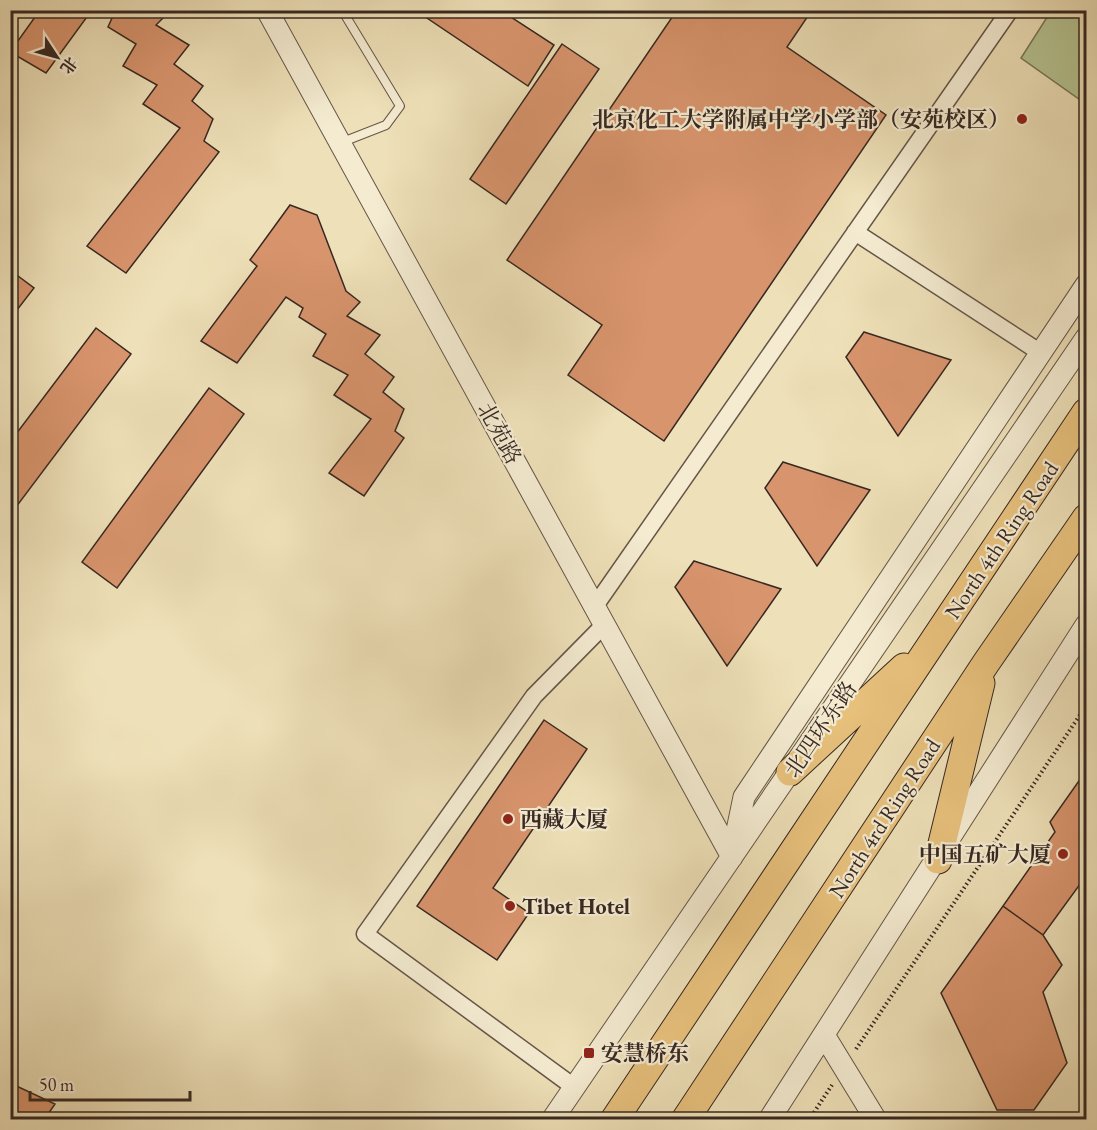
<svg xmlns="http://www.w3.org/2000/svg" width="1097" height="1130" font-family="'EB Garamond','Noto Serif SC',serif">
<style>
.green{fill:#b5c391;stroke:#76765a;stroke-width:1.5}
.building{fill:#d8946d;stroke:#372822;stroke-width:1.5}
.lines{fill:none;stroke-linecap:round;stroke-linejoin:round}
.service-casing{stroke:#655648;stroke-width:10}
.minor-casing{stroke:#655648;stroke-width:19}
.tertiary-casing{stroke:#655648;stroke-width:23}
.trunk-casing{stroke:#372822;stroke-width:29}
.path{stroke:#372822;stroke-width:4;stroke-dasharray:1.5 3;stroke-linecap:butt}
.service{stroke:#f4ebd1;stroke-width:8}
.minor{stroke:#f4ebd1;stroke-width:16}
.tertiary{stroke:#f4ebd1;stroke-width:21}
.trunk{stroke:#e7c07c;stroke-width:27}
.poi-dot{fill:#8f2418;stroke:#f4ebd1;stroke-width:2}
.labels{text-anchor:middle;stroke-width:4.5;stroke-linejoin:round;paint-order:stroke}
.poi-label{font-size:22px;font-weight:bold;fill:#372822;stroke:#f4ebd1;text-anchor:start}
.street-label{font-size:22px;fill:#372822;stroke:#f4ebd1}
</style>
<rect width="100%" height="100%" fill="#eee0b8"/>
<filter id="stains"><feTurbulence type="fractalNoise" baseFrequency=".00333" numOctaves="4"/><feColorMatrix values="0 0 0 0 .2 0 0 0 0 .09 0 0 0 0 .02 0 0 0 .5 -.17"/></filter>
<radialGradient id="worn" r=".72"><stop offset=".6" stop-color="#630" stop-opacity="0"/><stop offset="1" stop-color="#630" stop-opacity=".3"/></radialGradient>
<path class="green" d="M1051 11H1086V104L1021 58Z"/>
<path class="building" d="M40 10H92L46 73 10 52Z
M101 10 169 12 156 25 189 45 174 64 203 86 192 101 213 119 204 141 219 152 126 273 87 246 180 128 143 104 157 85 123 66 136 44 108 27 112 18Z
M415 10H500L554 45 528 86Z
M677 10H812L787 47 886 115 664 441 568 375 602 325 507 260Z
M562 44 599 69 506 204 470 179Z
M290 205 317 215 346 291 360 302 347 316 380 335 365 354 394 377 383 392 404 409 395 431 404 438 364 496 329 473 371 419 334 395 348 375 313 356 326 334 299 317 303 308 286 297 237 363 201 341 257 266 250 260Z
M10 270 34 288 10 319Z
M96 328 131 354 10 515V442Z
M864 332 951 360 898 436 846 357Z
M209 388 244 414 117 588 82 562Z
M783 462 870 490 817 566 765 488Z
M694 561 781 589 727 666 675 587Z
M544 720 587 749 493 888 529 913 497 960 417 906Z
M1081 778H1086V876L1043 935 1003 906 1055 832 1050 822Z
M1003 906 1043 935 1062 965 1043 992 1067 1063 1034 1110H997L941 993Z
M10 1083 55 1104 44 1120H10Z"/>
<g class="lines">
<defs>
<path id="service" d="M340 143 386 125 400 106 342 10"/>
<path id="minor" d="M855 232 1041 353
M595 606 1010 10
M574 1087 365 934 534 696 605 624"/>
<path id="tertiary" d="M267 10 732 857
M734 845 744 797 1086 285
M824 1035 876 1120
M552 1120 1086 338
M769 1120 1086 625"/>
<path id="trunk" d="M790 772 904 667
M938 860 981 683
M614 1120 1086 412
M685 1120 986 663 1086 518"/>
</defs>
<use href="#service" class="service-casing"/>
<use href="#minor" class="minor-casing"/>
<use href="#tertiary" class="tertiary-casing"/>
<use href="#trunk" class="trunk-casing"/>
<path class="path" d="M856 1049 1086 706
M809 1120 832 1085"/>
<use href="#service" class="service"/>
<use href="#minor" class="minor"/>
<use href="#tertiary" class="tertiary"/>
<use href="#trunk" class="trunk"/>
</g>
<g class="poi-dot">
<circle cx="1022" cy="119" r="6"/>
<circle cx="508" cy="819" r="6"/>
<circle cx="1063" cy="854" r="6"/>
<circle cx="510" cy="906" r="6"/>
<rect x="583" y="1047" width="12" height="12" rx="3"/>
</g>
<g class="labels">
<g class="poi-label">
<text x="1010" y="127" text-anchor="end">北京化工大学附属中学小学部（安苑校区）</text>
<text x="520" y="827">西藏大厦</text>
<text x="1051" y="862" text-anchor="end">中国五矿大厦</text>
<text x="522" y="914">Tibet Hotel</text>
<text x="601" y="1061">安慧桥东</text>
</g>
<g class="street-label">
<text transform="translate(500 433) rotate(61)" y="8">北苑路</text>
<text transform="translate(1001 540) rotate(-56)" y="8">North 4th Ring Road</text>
<text transform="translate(820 729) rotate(-56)" y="8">北四环东路</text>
<text transform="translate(884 818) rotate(-57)" y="8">North 4rd Ring Road</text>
</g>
</g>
<rect width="1097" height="1130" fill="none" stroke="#eee0b8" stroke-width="36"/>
<rect x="12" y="12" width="1073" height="1106" fill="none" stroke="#372822" stroke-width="3"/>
<rect x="18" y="18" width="1061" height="1094" fill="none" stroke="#372822" stroke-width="1.5"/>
<g transform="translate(57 57) rotate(126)" stroke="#f4ebd1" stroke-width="4.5" paint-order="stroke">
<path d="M0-4.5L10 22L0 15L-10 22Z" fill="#372822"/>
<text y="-9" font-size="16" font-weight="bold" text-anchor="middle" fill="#372822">北</text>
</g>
<path d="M30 1091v9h160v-9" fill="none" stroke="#372822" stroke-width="3"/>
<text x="39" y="1091" font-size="18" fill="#372822" stroke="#f4ebd1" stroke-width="4.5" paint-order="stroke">50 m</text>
<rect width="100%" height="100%" filter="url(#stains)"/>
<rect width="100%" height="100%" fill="url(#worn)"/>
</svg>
